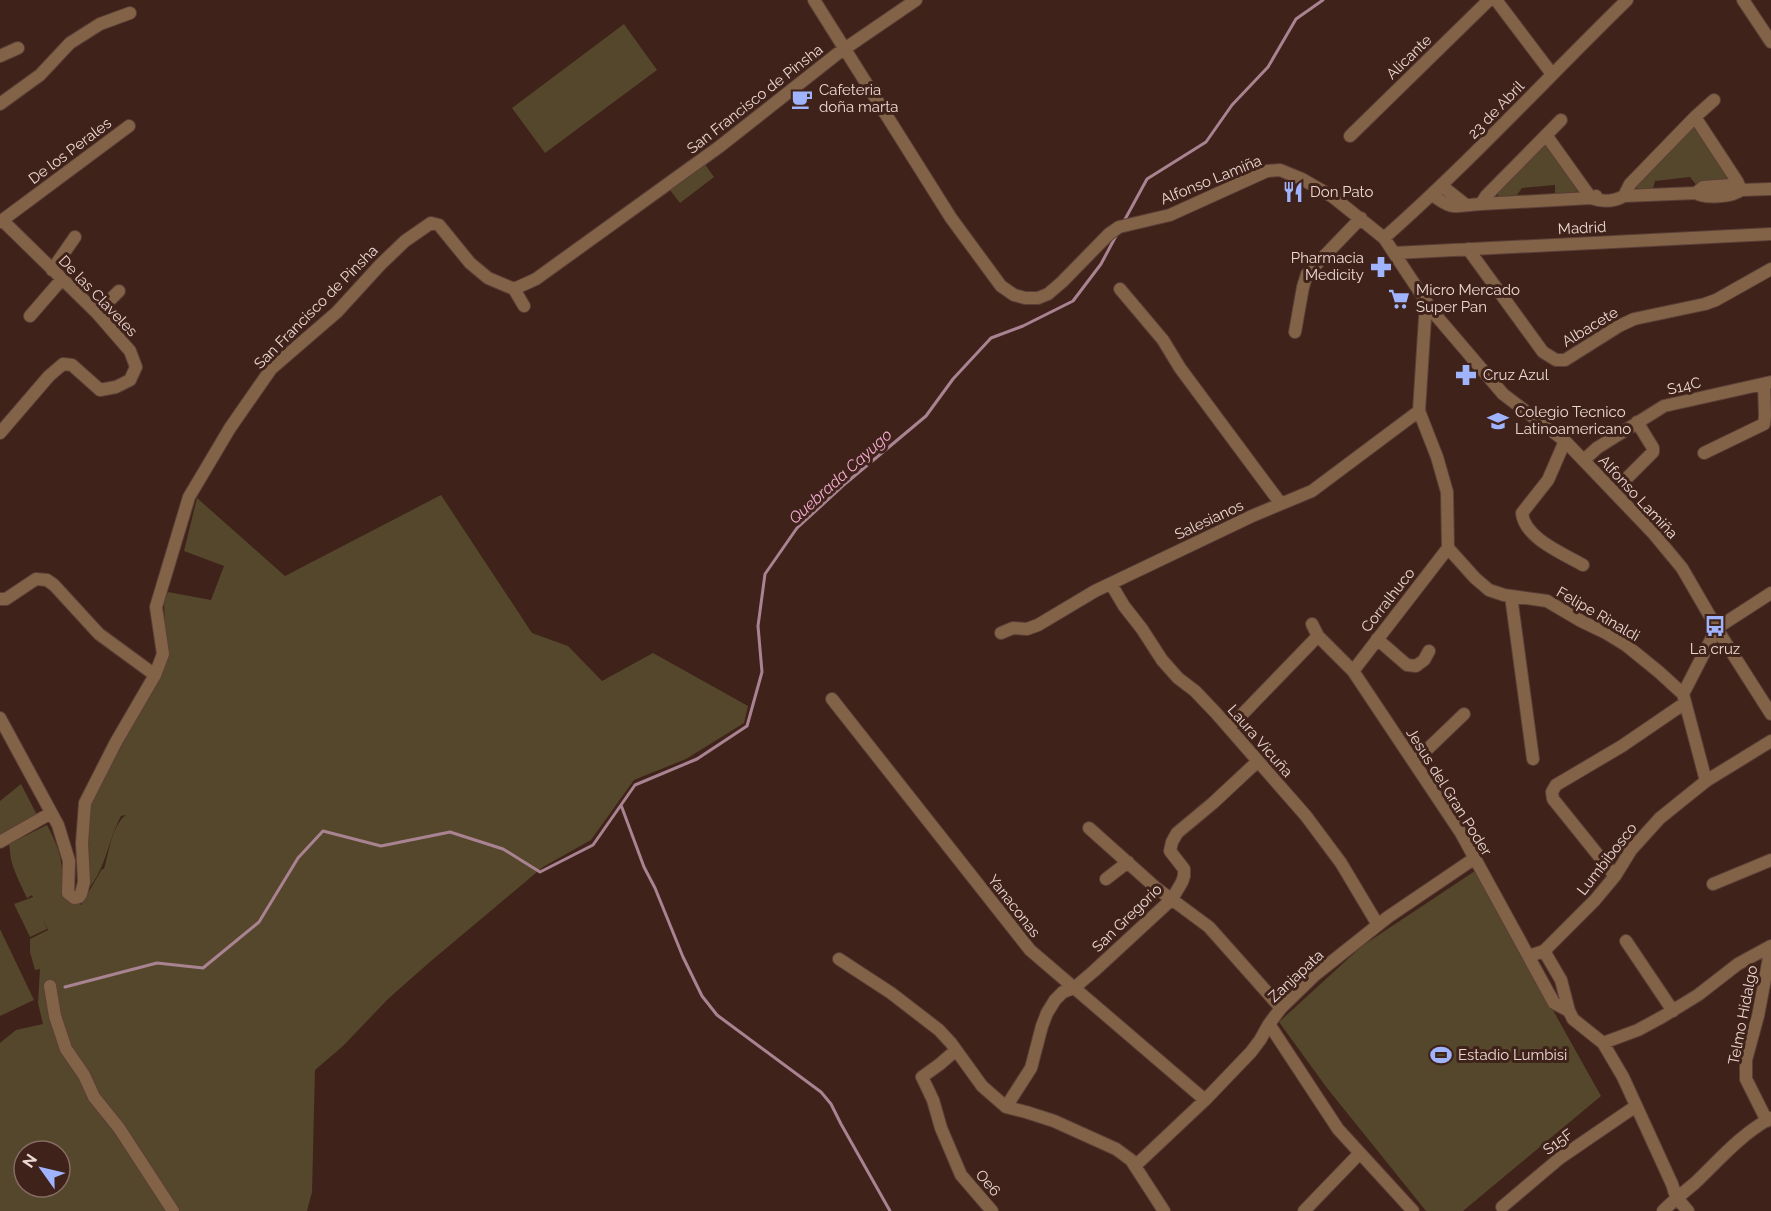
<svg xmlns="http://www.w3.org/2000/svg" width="1771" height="1211" font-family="Raleway,sans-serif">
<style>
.green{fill:#54472b;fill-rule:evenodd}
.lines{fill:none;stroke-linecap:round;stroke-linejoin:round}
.stream{stroke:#aa8392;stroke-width:3}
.minor-casing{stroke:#5b3f37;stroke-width:14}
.minor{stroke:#836348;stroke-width:12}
.labels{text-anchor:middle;stroke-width:6;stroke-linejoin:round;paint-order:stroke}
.street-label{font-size:15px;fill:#ecd8d2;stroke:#3f221a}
.poi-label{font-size:15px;fill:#ecd8d2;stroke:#3f221a;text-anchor:start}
.water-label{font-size:16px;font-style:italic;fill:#f6add3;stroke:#3f221a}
</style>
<rect width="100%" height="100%" fill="#3f221a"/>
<path class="green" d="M624 24 657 70 545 153 512 108Z
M1697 121 1738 179 1697 186 1690 177 1655 181 1653 188 1639 189 1635 187Z
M1546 142 1583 191 1555 194V185L1522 188 1517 195 1498 197 1497 189Z
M704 163 714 177 680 203 670 190Z
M441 495 532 633 568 646 602 681 653 653 748 706 744 723 686 759 634 780 591 840 543 867 431 961 389 998 343 1046 315 1070 312 1192 307 1211H0V1043L16 1030 43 1024 38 1003 40 969 35 970 30 952V939L48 930 43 919 47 929 30 937 14 904 33 897 32 895 27 898C21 885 14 872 11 859 10 854 10 849 9 844L47 825C59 848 64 862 62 889L81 905 102 869H104C109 852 112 825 126 815L121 816C108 840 106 869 88 889L89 804 166 654 164 602 168 592 211 600 224 566 184 551 197 498 285 576ZM24 1151H60V1187H24Z
M21 784 37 815 0 836V801Z
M1475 871 1601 1096 1463 1211H1426L1327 1088 1279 1022 1362 946Z
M0 929 34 1000 0 1016Z"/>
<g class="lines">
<path class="stream" d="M1123 223 1147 179 1206 142 1232 105 1268 67 1296 19 1323 0
M621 805 644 867 655 888 683 957 702 996 717 1015 821 1092 831 1104 841 1124 890 1211
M65 987 157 963 203 968 259 922 298 858 323 831 381 846 450 832 503 849 540 872 593 845 635 785 697 759 747 726 762 672 758 626 765 574 797 528 846 483 926 416 953 379 991 338 1023 326 1073 301 1101 264 1117 234"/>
<defs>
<path id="minor" d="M814 0 951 218 1001 286 1014 295 1025 298H1038L1048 294 1062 282 1109 234 1119 227 1170 215 1267 171 1280 170 1302 179 1333 197 1384 238 1433 312 1503 394 1565 441 1653 533 1682 568 1722 637 1771 714
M1496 0 1552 74
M1743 0 1771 42
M0 56 18 48
M0 104 40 75 70 43 100 24 130 13
M1695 117 1737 181 1741 190
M1546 135 1591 198C1602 202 1613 202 1624 196L1696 193C1704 199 1733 197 1741 190
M1350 136 1489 0
M1442 186 1466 205
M1696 193 1703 187 1732 185 1741 190 1771 189
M1433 195C1453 212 1458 205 1481 204L1486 196 1561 120
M1624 196 1630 184 1695 117 1714 100
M1481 204 1591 198 1596 196
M0 222 129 126
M1384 238C1469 163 1546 79 1627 0
M1468 249 1543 352 1556 360H1565L1619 326 1634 319 1705 304 1716 300 1771 269
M1394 253 1771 234
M52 270 75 237
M514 289 524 306
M1120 289 1163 340 1180 368 1281 504
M1426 302 1419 411 1437 457 1447 492 1448 548 1475 578 1489 590 1504 595 1547 601 1581 621 1606 633 1627 646 1659 672 1683 694 1706 781
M97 313 119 291
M30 316 62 279
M1295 332 1303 287 1307 274 1361 218
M0 433 49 376 63 364 72 365 100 390 116 387 130 380 136 367 130 351 97 313 2 220
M1565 441 1548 480 1522 513C1524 538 1564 554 1583 565
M1704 453 1764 424 1765 416 1764 384
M1584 460 1597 448 1664 406 1771 382
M1628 477 1653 452V448L1637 422
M1111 584 1124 606 1142 629 1162 660 1178 678 1195 691 1216 713 1306 816 1341 863 1378 925
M1511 596 1533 759
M0 599H6L36 579 47 580 54 585 99 634 155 675
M1312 624 1318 636 1353 671 1461 833 1554 1003 1569 1011
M1001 633 1013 628 1027 629 1038 625 1095 591 1252 516 1312 491 1419 411
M1377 639 1407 665 1416 666 1424 660 1429 651
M1353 671 1448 548
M1683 694 1717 628 1771 593
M832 699 1030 950 1205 1100
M0 718 58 825 69 861 68 893 74 898 79 897 81 894 84 882 82 843 85 803 116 742 155 675 163 654 156 607 189 497 230 428 271 369 337 312 380 265 405 241 431 223 439 225 470 263 488 278 514 289 536 279 719 147 837 54 916 0
M1229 728 1318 636
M1414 762 1464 714
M1089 828 1155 887 1209 927 1281 1008
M0 842 51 813
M1615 876 1553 799 1552 792 1556 785 1622 746 1685 703
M1106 879 1128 862
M1713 884 1771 860
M1626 941 1673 1011
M1544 951 1561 980 1569 1011 1573 1019 1603 1043 1623 1077 1672 1184 1676 1197 1688 1211
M1529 956 1544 951 1595 900 1615 876 1631 850 1660 818 1706 781 1771 741
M839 959 891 993 939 1030 951 1043 982 1086 1006 1107 1026 1112 1054 1121 1116 1149 1131 1160 1164 1211
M50 986 55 1016 66 1049 84 1075 94 1097 119 1128 173 1211
M1269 1024 1338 1129 1413 1211
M1603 1043 1638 1030 1662 1017 1698 995 1738 964 1771 946
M956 1050 940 1064 922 1077 933 1100 941 1128 961 1175 992 1211
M1006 1107 1031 1068 1042 1026 1047 1013 1055 1000 1063 992 1074 988 1094 971 1172 899 1182 882 1184 876V869L1170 851 1172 842 1177 833 1213 803 1258 761
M1767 1121 1746 1079V1060L1758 1016 1771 947
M1135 1166 1205 1100 1251 1052 1260 1040 1269 1024 1281 1008 1315 975 1388 917 1475 858
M1502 1207 1560 1158 1636 1106
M1304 1211 1359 1154
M1663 1211C1673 1201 1684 1192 1695 1183 1719 1160 1741 1134 1771 1118"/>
</defs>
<use href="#minor" class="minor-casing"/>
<use href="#minor" class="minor"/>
</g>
<defs>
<symbol id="cafe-bare" viewBox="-9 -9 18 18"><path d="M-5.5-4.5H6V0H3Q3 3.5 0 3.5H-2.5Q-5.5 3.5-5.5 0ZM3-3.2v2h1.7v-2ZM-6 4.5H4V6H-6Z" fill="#a0b3fd" stroke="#3f221a" stroke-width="2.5" paint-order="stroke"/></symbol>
<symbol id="restaurant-bare" viewBox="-9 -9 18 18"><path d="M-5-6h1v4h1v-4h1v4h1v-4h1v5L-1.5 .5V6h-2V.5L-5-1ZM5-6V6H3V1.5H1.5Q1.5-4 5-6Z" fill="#a0b3fd" stroke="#3f221a" stroke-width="2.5" paint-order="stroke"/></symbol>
<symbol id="pharmacy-bare" viewBox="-9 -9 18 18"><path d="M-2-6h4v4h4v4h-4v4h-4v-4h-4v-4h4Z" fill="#a0b3fd" stroke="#3f221a" stroke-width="2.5" paint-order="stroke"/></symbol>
<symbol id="supermarket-bare" viewBox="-9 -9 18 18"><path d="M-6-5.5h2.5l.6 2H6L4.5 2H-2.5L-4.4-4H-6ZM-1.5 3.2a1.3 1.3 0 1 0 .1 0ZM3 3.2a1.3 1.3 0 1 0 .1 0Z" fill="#a0b3fd" stroke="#3f221a" stroke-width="2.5" paint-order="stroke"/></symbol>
<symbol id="school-bare" viewBox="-9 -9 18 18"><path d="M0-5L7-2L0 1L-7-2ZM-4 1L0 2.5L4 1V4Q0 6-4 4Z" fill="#a0b3fd" stroke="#3f221a" stroke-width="2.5" paint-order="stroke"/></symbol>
<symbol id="bus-bare" viewBox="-9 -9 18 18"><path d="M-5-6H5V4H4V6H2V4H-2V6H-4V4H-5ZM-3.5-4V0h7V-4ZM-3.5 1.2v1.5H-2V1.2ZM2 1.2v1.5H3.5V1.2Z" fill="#a0b3fd" stroke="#3f221a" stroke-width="2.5" paint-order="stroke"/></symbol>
<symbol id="stadium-bare" viewBox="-9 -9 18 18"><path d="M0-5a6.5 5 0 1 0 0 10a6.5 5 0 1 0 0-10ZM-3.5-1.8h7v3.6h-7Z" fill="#a0b3fd" stroke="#3f221a" stroke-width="2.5" paint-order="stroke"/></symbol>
</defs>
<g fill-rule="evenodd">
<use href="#cafe-bare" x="787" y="84" width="30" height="30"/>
<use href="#restaurant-bare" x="1278" y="177" width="30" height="30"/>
<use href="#pharmacy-bare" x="1366" y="252" width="30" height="30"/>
<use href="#supermarket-bare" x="1384" y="284" width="30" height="30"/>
<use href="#pharmacy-bare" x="1451" y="360" width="30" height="30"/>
<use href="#school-bare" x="1483" y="406" width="30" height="30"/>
<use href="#bus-bare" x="1700" y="611" width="30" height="30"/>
<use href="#stadium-bare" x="1426" y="1040" width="30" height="30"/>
</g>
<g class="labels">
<g class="street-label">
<text transform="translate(1409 57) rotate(-44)" y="5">Alicante</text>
<text transform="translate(755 99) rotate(-38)" y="5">San Francisco de Pinsha</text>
<text transform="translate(1496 110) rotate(-46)" y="5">23 de Abril</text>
<text transform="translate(70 151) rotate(-37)" y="5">De los Perales</text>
<text transform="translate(1211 180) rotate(-22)" y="5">Alfonso Lamiña</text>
<text transform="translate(1582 228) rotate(-3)" y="5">Madrid</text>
<text transform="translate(98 296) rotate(46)" y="5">De las Claveles</text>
<text transform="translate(316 307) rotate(-45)" y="5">San Francisco de Pinsha</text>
<text transform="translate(1590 327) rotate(-31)" y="5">Albacete</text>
<text transform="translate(1684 386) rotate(-13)" y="5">S14C</text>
<text transform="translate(1638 497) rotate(47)" y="5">Alfonso Lamiña</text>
<text transform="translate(1209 520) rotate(-25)" y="5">Salesianos</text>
<text transform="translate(1388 600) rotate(-52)" y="5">Corralhuco</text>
<text transform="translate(1598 614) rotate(30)" y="5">Felipe Rinaldi</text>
<text transform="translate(1260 741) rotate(49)" y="5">Laura Vicuña</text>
<text transform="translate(1449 792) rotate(58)" y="5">Jesus del Gran Poder</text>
<text transform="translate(1607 859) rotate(-52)" y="5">Lumbibosco</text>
<text transform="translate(1014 906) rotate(52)" y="5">Yanaconas</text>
<text transform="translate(1127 918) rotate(-44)" y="5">San Gregorio</text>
<text transform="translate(1296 976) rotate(-43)" y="5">Zanjapata</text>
<text transform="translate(1743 1015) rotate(-79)" y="5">Telmo Hidalgo</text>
<text transform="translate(1558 1142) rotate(-36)" y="5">S15F</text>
<text transform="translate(988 1183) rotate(49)" y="5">Oe6</text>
</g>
<g class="poi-label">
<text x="819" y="95">Cafeteria<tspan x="819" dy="17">doña marta</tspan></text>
<text x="1310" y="197">Don Pato</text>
<text x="1364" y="263" text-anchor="end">Pharmacia<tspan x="1364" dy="17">Medicity</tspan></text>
<text x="1416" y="295">Micro Mercado<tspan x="1416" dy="17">Super Pan</tspan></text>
<text x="1483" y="380">Cruz Azul</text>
<text x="1515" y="417">Colegio Tecnico<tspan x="1515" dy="17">Latinoamericano</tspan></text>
<text x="1715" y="654" text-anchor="middle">La cruz</text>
<text x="1458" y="1060">Estadio Lumbisi</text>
</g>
<g class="water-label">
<text transform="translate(840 476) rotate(-42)" y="6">Quebrada Cayugo</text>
</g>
</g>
<g transform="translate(42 1169) rotate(304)"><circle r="28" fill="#3f221a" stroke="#846b64" stroke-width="1.5"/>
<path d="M0-4.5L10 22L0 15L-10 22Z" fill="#a0b3fd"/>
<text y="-9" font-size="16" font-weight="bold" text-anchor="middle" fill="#ecd8d2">N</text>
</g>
</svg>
